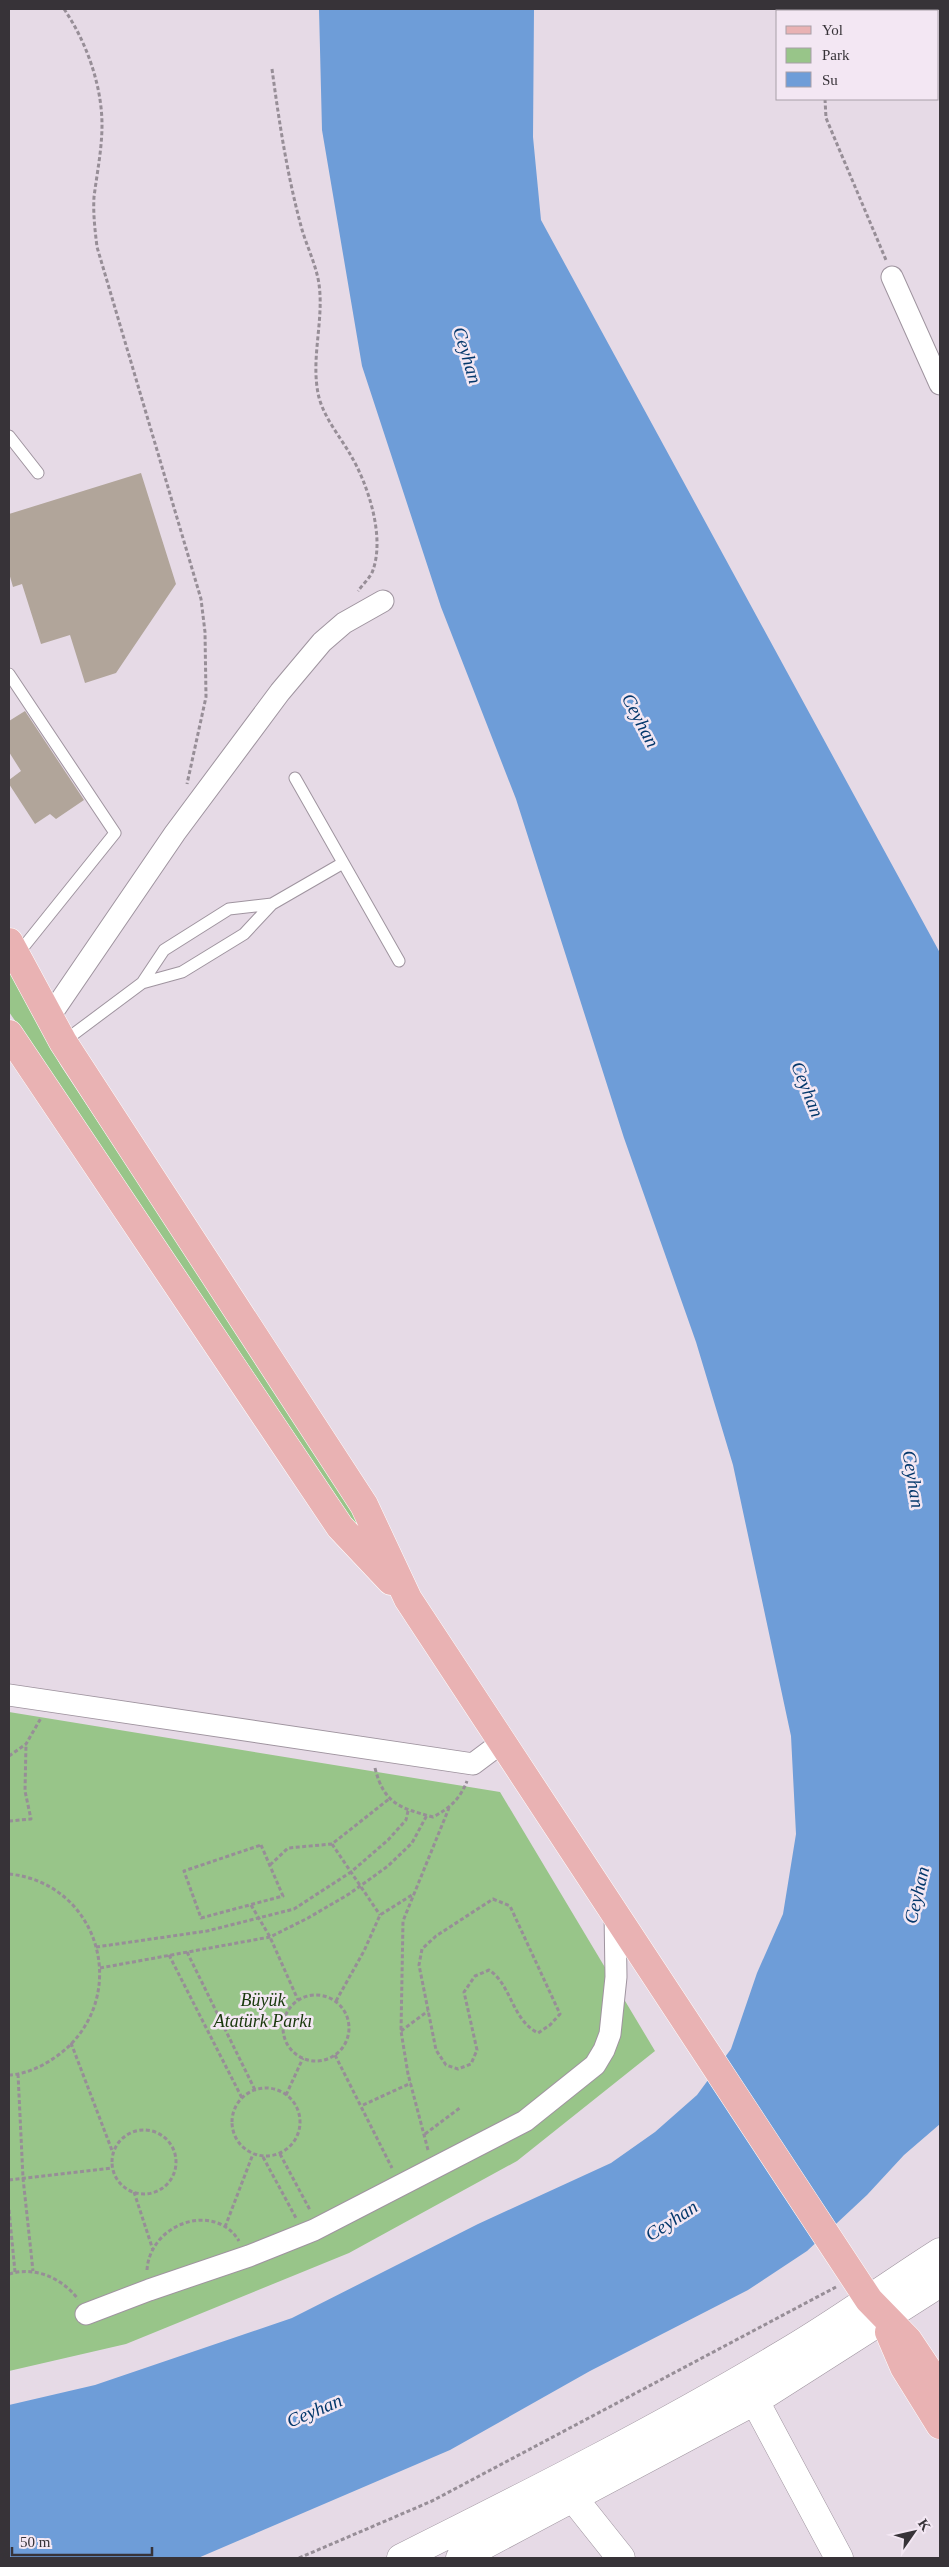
<svg xmlns="http://www.w3.org/2000/svg" width="949" height="2567" font-family="'Times New Roman',serif">
<style>
.green{fill:#98c589}
.water{fill:#6e9dd8}
.building{fill:#b1a59a}
.lines{fill:none;stroke-linecap:round;stroke-linejoin:round}
.lane-casing{stroke:#9f949f;stroke-width:13}
.street-casing{stroke:#9f949f;stroke-width:23}
.secondary-casing{stroke:#9f949f;stroke-width:29}
.primary-casing{stroke:#fff;stroke-width:29}
.path{stroke:#978e97;stroke-width:3;stroke-dasharray:4 2.5;stroke-linecap:butt}
.lane{stroke:#fff;stroke-width:11}
.street{stroke:#fff;stroke-width:21}
.secondary{stroke:#fff;stroke-width:28}
.primary{stroke:#e9b2b3;stroke-width:28}
.labels{text-anchor:middle;stroke-width:5;stroke-linejoin:round;paint-order:stroke}
.park-label{font-size:18px;font-style:italic;fill:#19380c;stroke:#f3e7f3}
.water-label{font-size:19px;font-style:italic;fill:#04386c;stroke:#f3e7f3}
</style>
<rect width="100%" height="100%" fill="#e6dae6"/>
<path class="green" d="M9 970 61 1066 365 1525 359 1530 53 1075 9 1012Z
M9 1712 500 1792 655 2051 517 2161 349 2253 126 2344 9 2371Z"/>
<path class="water" d="M319 9H534L533 137 541 220 940 953V2124L904 2155 867 2195 807 2251 748 2290 590 2371 450 2450 198 2558H9V2405L95 2385 292 2318 478 2224 611 2163 655 2132 697 2095 731 2049 757 1973 783 1914 796 1834 791 1736 733 1465 696 1342 624 1138 516 799 441 607 362 366 322 130Z"/>
<path class="building" d="M141 473 176 584 116 673 85 683 70 635 41 644 22 584 13 587 9 573V514Z
M25 711 84 800 56 819 50 814 35 824 9 784V780L21 771 9 752V721Z"/>
<g class="lines">
<defs>
<path id="lane" d="M9 436 38 473
M9 674 115 833 17 955
M295 778 399 961
M142 983 164 950 229 909 272 904
M63 1042 142 983 182 972 244 934 272 904 343 863"/>
<path id="street" d="M892 277 940 384
M50 1016 175 833 280 692 322 642 344 623 383 601
M9 1695 473 1764 501 1743
M86 2314 149 2290 249 2256 314 2230 525 2121 595 2065 604 2050 610 2034 616 1977 615 1912"/>
<path id="secondary" d="M755 2401 839 2558
M574 2499 621 2558
M401 2558C531 2493 660 2428 785 2353 838 2322 888 2285 940 2252
M460 2558 755 2401 940 2283"/>
<path id="primary" d="M9 942 63 1042 364 1505 408 1599 869 2300 908 2340 940 2388
M9 1034 340 1527 391 1581
M889 2332 904 2367 940 2425"/>
</defs>
<use href="#lane" class="lane-casing"/>
<use href="#street" class="street-casing"/>
<use href="#secondary" class="secondary-casing"/>
<use href="#primary" class="primary-casing"/>
<path class="path" d="M64 9C86 41 102 85 102 125 102 149 97 173 94 197 93 214 95 230 97 247L201 599 205 632 206 697 187 784
M824 11V9
M272 69C279 121 287 174 301 226 306 245 316 264 319 284 324 320 311 357 318 393 322 415 339 435 350 454 368 484 385 536 373 570 371 577 363 584 358 591
M825 99 826 118 886 260
M9 1756 26 1744 41 1718
M375 1768C384 1804 400 1808 433 1817 450 1808 460 1799 467 1781
M9 1821 31 1819 25 1791 26 1744
M332 1844 380 1915
M261 1845 283 1896 201 1918 184 1871Z
M270 1865 288 1848 332 1844 389 1799
M9 1874C97 1883 130 1989 67 2048 51 2062 30 2074 9 2075
M493 1899 510 1906 560 2014 550 2025 538 2033C511 2019 512 1985 489 1970L475 1976 464 1992 477 2050 471 2064 458 2069 446 2065 436 2050 419 1965 422 1949 436 1936Z
M251 1905 270 1937 298 2000
M96 1947 207 1931 294 1909 351 1872 388 1840 406 1820 408 1811
M187 1952 255 2090
M169 1955 242 2098
M100 1968 270 1937 308 1918 349 1894 388 1866 412 1843 427 1815
M283 2028a33 33 0 1 1 66 0a33 33 0 1 1-66 0Z
M336 2001 364 1951 380 1915 412 1895
M401 2031 428 2011
M71 2043 113 2153
M335 2055 392 2168
M18 2074 23 2178 33 2271
M232 2122a34 34 0 1 1 68 0a34 34 0 1 1-68 0Z
M286 2095 303 2058
M363 2105 411 2083
M112 2162a32 32 0 1 1 64 0a32 32 0 1 1-64 0Z
M425 2134 461 2107
M428 2150 408 2074 401 2031 403 1921 449 1808
M280 2154 310 2210
M263 2157 296 2218
M9 2180 112 2168
M134 2192 153 2250
M9 2210 15 2272
M225 2227 253 2154
M147 2270C150 2223 215 2201 239 2241
M9 2274C35 2266 62 2278 78 2299
M299 2558 432 2501 836 2287"/>
<use href="#lane" class="lane"/>
<use href="#street" class="street"/>
<use href="#secondary" class="secondary"/>
<use href="#primary" class="primary"/>
</g>
<g class="labels">
<g class="park-label">
<text x="263" y="2006">Büyük<tspan x="263" dy="21">Atatürk Parkı</tspan></text>
</g>
<g class="water-label">
<text transform="translate(468 355) rotate(73)" y="7">Ceyhan</text>
<text transform="translate(641 720) rotate(62)" y="7">Ceyhan</text>
<text transform="translate(808 1089) rotate(68)" y="7">Ceyhan</text>
<text transform="translate(914 1479) rotate(81)" y="7">Ceyhan</text>
<text transform="translate(916 1895) rotate(-77)" y="7">Ceyhan</text>
<text transform="translate(671 2220) rotate(-33)" y="7">Ceyhan</text>
<text transform="translate(314 2410) rotate(-23)" y="7">Ceyhan</text>
</g>
</g>
<rect width="949" height="2567" fill="none" stroke="#373338" stroke-width="20"/>
<rect x="776" y="10" width="162" height="90" fill="#f3e7f3" stroke="#a89fa8"/>
<rect x="786" y="26" width="25" height="8" fill="#e9b2b3" stroke="#a89fa8"/>
<text x="822" y="35" font-size="15" fill="#373338">Yol</text>
<rect x="786" y="48" width="25" height="15" fill="#98c589" stroke="#a89fa8"/>
<text x="822" y="60" font-size="15" fill="#373338">Park</text>
<rect x="786" y="72" width="25" height="15" fill="#6e9dd8" stroke="#a89fa8"/>
<text x="822" y="85" font-size="15" fill="#373338">Su</text>
<g transform="translate(914 2532) rotate(56)" stroke="#f3e7f3" stroke-width="4" paint-order="stroke">
<path d="M0-4L9 19L0 12L-9 19Z" fill="#373338"/>
<text y="-8" font-size="14" font-weight="bold" text-anchor="middle" fill="#373338">K</text>
</g>
<path d="M12 2547v8h140v-8" fill="none" stroke="#373338" stroke-width="2.5"/>
<text x="20" y="2547" font-size="15" fill="#373338" stroke="#f3e7f3" stroke-width="4" paint-order="stroke">50 m</text>
</svg>
